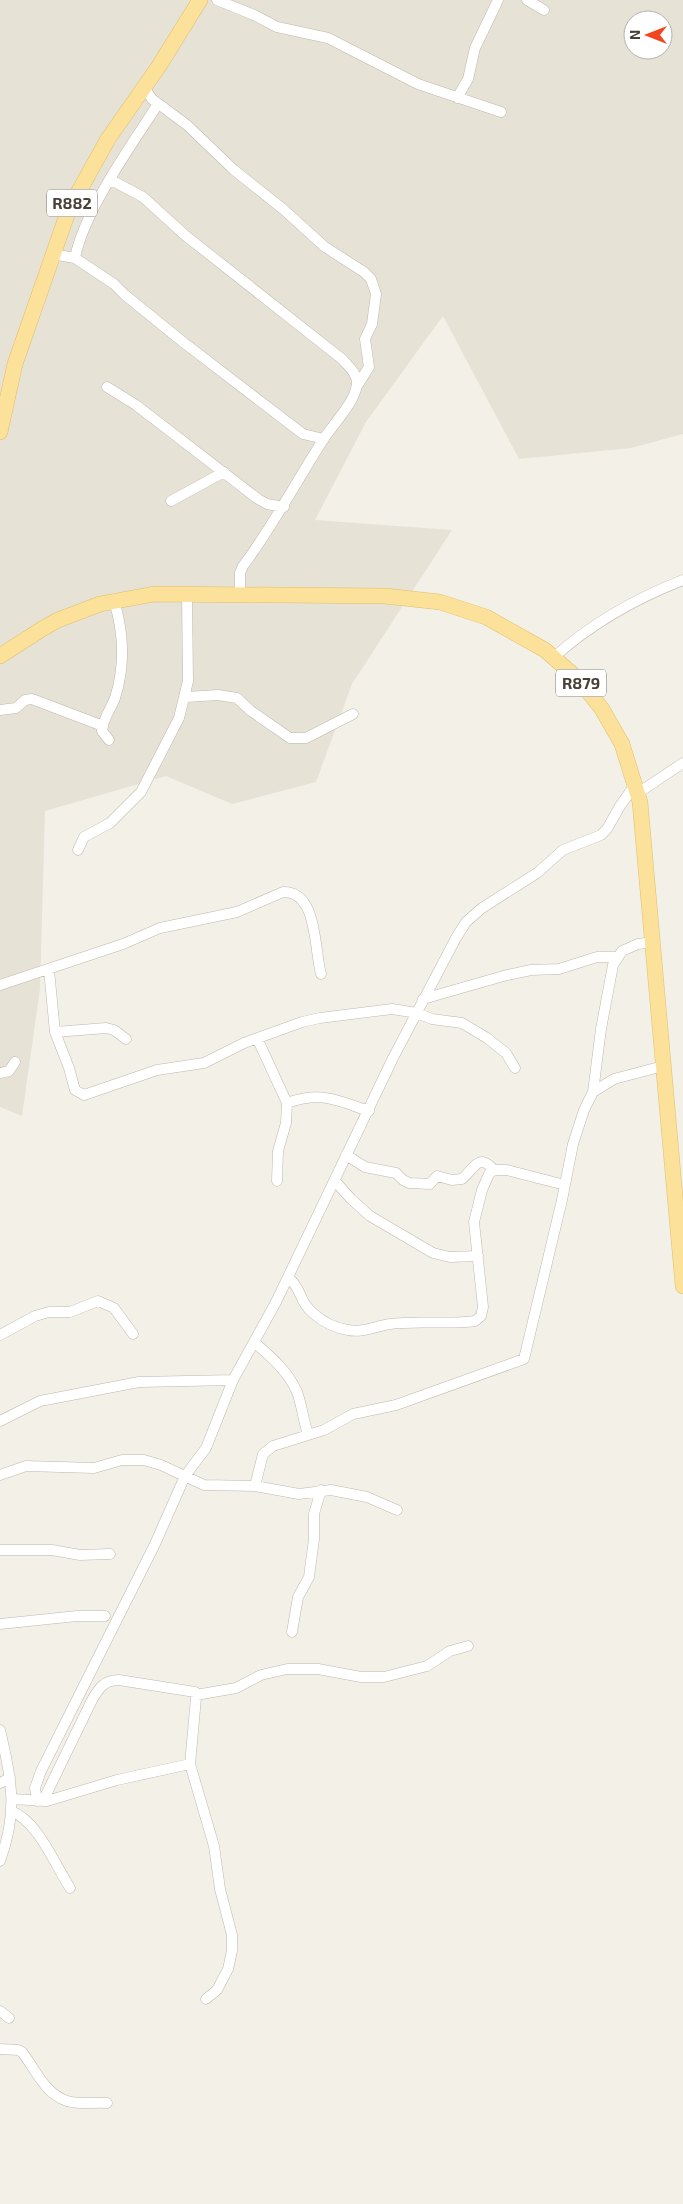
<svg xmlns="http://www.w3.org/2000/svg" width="683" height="2204" font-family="'Exo 2',sans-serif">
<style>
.residential{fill:#e7e2d6;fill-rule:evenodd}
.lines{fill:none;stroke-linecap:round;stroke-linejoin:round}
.minor-casing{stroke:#bfb8ab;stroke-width:11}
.primary-casing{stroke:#e0bf6a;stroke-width:16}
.minor{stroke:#fff;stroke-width:10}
.primary{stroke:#fbe19a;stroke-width:15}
.labels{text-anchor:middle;stroke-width:5;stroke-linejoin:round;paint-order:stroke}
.shield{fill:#fff;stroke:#7e7a73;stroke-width:1}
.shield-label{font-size:16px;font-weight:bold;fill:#474137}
</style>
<rect width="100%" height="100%" fill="#f3f0e8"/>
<path class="residential" d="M0 0H683V434L631 448 519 459 443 316 366 422 315 520 452 530 352 684 316 782 232 804 166 776 45 811 40 989 22 1116 0 1107ZM633 20H663V50H633Z"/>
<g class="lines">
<defs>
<path id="minor" d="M217 0 254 15 277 27 328 38 418 84 501 112
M527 0 544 10
M143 86 152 99 187 125 234 170 283 209 325 247 364 272 371 279 376 294 372 324 365 339 369 367 357 386
M457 98 468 79 475 48 498 0
M111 180 143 197 186 236 342 359C348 366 358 374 357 384 355 403 333 424 323 440 296 482 273 526 243 566L240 573V594
M52 254 75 258 114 284 125 295 183 342 303 434 324 439
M75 258C84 211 131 146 158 104
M107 387 136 405 258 499 267 504 284 507
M171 501 224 472
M554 657C591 624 637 598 683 580
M186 697 218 695 237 698 251 711 290 738H306L353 714
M0 710 16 708 25 700 32 699 103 726
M109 740 102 731C103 718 111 709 115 698 125 666 124 633 114 601
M638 793 683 763
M78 850 84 837 110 823 141 792 179 718 188 681 187 595
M49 970 55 1032 69 1068 75 1090 84 1095 157 1070 204 1063 244 1043 302 1022 320 1018 392 1009 417 1013 432 1019 462 1023 487 1038 506 1053 515 1068
M0 985 123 944 160 928 237 912 283 892C318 891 314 949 321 974
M423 999 507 975 531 970 559 969 597 957H616
M55 1032 106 1028 114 1030 126 1039
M257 1038 287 1103 286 1123 278 1151 277 1181
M0 1073 9 1071 15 1062
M593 1092 601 1029 613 965 622 951 638 944 653 942
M287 1103C322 1091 336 1100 369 1111
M346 1155 365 1167 396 1173 403 1180 409 1183 430 1184 437 1176 452 1180 462 1179C474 1169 478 1152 494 1170
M335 1181 351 1199 370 1216 433 1253 450 1257 478 1256
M288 1277C303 1290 298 1301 314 1314 323 1322 336 1328 348 1330 363 1333 376 1326 390 1324 418 1320 447 1325 475 1321L481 1316 483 1307 474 1222 482 1190 489 1174 494 1170H507L565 1185
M0 1335 35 1316 49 1312H70L98 1301 114 1308 133 1334
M254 1342C271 1357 288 1371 297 1392 302 1405 303 1420 308 1434
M0 1421 40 1401 139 1382 233 1380
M0 1475 26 1466 94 1468 122 1460H144L161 1465 204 1485 255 1486 299 1494 331 1490 367 1497 397 1510
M255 1486 263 1454 273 1446 324 1430 353 1414 396 1405 524 1359 562 1200 573 1144 584 1110 593 1092 614 1079 663 1066
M0 1550H52L80 1555 110 1554
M0 1624 77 1616H105
M292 1632 298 1597 309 1577 314 1539V1514L321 1490
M196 1695 236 1688 261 1675 287 1669H318L361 1677H384L427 1666 450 1651 468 1646
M0 1730C12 1780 18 1812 0 1861
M0 1783 10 1778
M12 1799 47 1801 117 1780 190 1764
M37 1801 35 1788 41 1771 155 1544 185 1476 206 1448 233 1380 276 1302 393 1058 456 938 466 922 482 908 537 873 563 850 601 835 607 829 620 806 635 785
M43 1801 92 1700C99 1688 104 1680 119 1680L195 1692 196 1698 190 1764 214 1846 220 1889 232 1935V1951L228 1969 217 1990 206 1999
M11 1811C38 1821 55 1865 70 1888
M0 2011 9 2018
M0 2049 18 2050 22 2052C36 2070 44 2093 67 2101 79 2105 95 2102 107 2103"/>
<path id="primary" d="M0 432 15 364 69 209 108 139 159 66 200 0
M0 656 42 629 58 620 100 604 154 594 385 596 440 602 486 617 545 650 579 680 602 709 622 744 640 802 683 1286"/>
</defs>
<use href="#minor" class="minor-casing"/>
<use href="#primary" class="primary-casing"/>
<use href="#minor" class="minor"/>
<use href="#primary" class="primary"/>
</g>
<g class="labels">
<g class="shield">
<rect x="47" y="189.5" width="50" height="27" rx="4"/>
<rect x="556" y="669.5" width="50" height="27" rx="4"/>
</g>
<g class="shield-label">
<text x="72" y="209">R882</text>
<text x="581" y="689">R879</text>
</g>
</g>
<g transform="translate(648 35) rotate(270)"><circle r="24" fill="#ffffff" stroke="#b5b3af"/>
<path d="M0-4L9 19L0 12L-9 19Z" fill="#f34420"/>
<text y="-8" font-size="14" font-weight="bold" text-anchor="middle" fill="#474137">N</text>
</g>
</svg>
